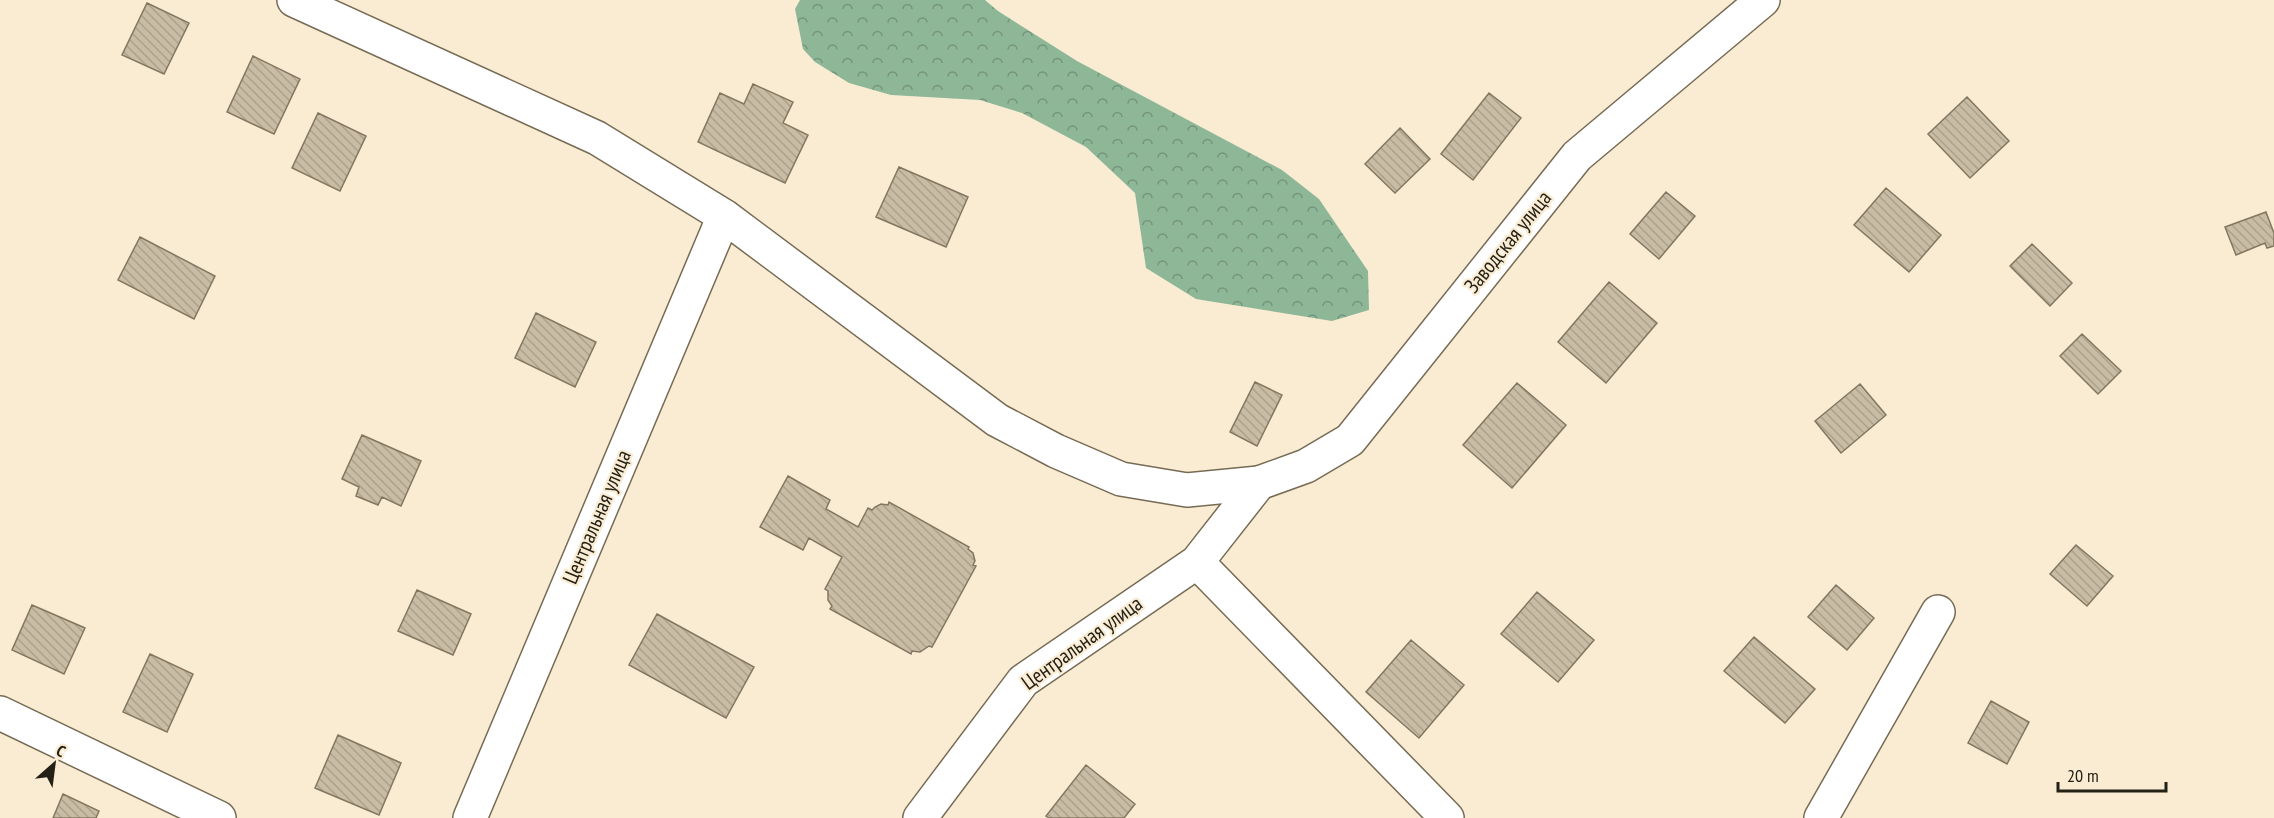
<svg xmlns="http://www.w3.org/2000/svg" width="2274" height="818" font-family="'PT Sans Narrow',sans-serif">
<style>
.forest{fill:url(#forest-crowns)}
.building{fill:url(#building-back-hatch);stroke:#827760;stroke-width:1.5}
.lines{fill:none;stroke-linecap:round;stroke-linejoin:round}
.minor-casing{stroke:#776b55;stroke-width:36}
.tertiary-casing{stroke:#776b55;stroke-width:36}
.minor{stroke:#fff;stroke-width:33}
.tertiary{stroke:#fff;stroke-width:33}
.labels{text-anchor:middle;stroke-width:4.5;stroke-linejoin:round;paint-order:stroke}
.street-label{font-size:21px;fill:#242016;stroke:#f9ecd3}
</style>
<defs>
<pattern id="forest-crowns" width="20" height="18" patternUnits="userSpaceOnUse" patternTransform="scale(1.5)"><rect width="20" height="18" fill="#8eb798"/><path d="M2 6a3 3 0 1 1 6 0M12 15a3 3 0 1 1 6 0" fill="none" stroke="#74947b"/></pattern>
<pattern id="building-back-hatch" width="6" height="6" patternUnits="userSpaceOnUse" patternTransform="scale(1.5)"><rect width="6" height="6" fill="#c9bca4"/><path d="M-1 5l2 2M0 0l6 6M5-1l2 2" fill="none" stroke="#aca18c"/></pattern>
</defs>
<rect width="100%" height="100%" fill="#f9ecd3"/>
<path class="forest" d="M800 0H985L998 11 1077 61 1282 170 1319 199 1368 271 1369 310 1332 321 1196 299 1146 268 1135 193 1086 147 1022 113 980 100 891 95 849 83 815 62 803 49 795 9Z"/>
<path class="building" d="M147 3 189 23 164 74 122 55Z
M253 56 300 79 274 134 227 112Z
M753 84 793 102 783 123 808 135 785 183 698 142 720 93 744 104Z
M1489 93 1521 118 1473 180 1441 154Z
M1967 97 2009 141 1970 178 1928 134Z
M318 113 366 136 340 191 292 168Z
M1400 128 1430 159 1395 193 1365 164Z
M899 167 968 197 946 247 876 217Z
M1886 188 1941 235 1909 272 1854 225Z
M1666 192 1695 216 1659 259 1630 234Z
M2266 212 2274 233V246L2267 248 2265 243 2236 255 2225 227Z
M140 237 215 276 194 319 118 280Z
M2032 244 2072 283 2050 306 2010 266Z
M1609 282 1657 323 1606 383 1558 342Z
M536 313 596 342 575 387 515 358Z
M2082 334 2121 371 2098 394 2060 356Z
M1255 382 1282 395 1257 446 1230 432Z
M1517 383 1566 425 1512 488 1463 445Z
M1860 384 1886 415 1841 453 1815 421Z
M362 435 421 461 401 506 382 497 378 505 356 496 359 487 342 479Z
M788 476 830 500 826 509 858 527 868 508 872 510 875 507 881 504 888 505 889 502 969 547 968 549 973 553 975 561 973 565 976 566 932 647 929 646 920 652 912 651 911 654 830 609 832 606 828 600V591L825 589 842 557 809 538 803 550 760 527Z
M2076 545 2113 576 2087 606 2050 574Z
M1836 585 1874 618 1847 650 1808 617Z
M417 590 471 614 453 655 398 631Z
M1537 592 1594 640 1558 682 1501 634Z
M32 605 85 628 64 674 12 650Z
M657 614 754 667 726 718 629 665Z
M1754 637 1815 689 1785 723 1724 671Z
M1411 640 1464 685 1419 738 1366 692Z
M150 654 193 674 167 732 123 712Z
M1991 701 2029 722 2007 764 1968 743Z
M338 735 401 763 379 815 315 788Z
M1086 765 1135 804 1124 818H1049L1046 816Z
M63 794 99 811 96 818H53Z"/>
<g class="lines">
<defs>
<path id="minor" d="M294 0 597 138 724 216 997 420 1056 451 1121 479 1187 490 1259 483
M1197 562 1447 818
M0 713 219 818
M470 818 724 216
M920 818 1023 681 1197 562 1259 483
M1821 818 1938 612"/>
<path id="tertiary" d="M1259 483 1306 466 1350 440 1577 156 1763 0"/>
</defs>
<use href="#minor" class="minor-casing"/>
<use href="#tertiary" class="tertiary-casing"/>
<use href="#minor" class="minor"/>
<use href="#tertiary" class="tertiary"/>
</g>
<g class="labels">
<g class="street-label">
<text transform="translate(1508 242) rotate(-51)" y="7">Заводская улица</text>
<text transform="translate(597 517) rotate(-67)" y="7">Центральная улица</text>
<text transform="translate(1082 643) rotate(-36)" y="7">Центральная улица</text>
</g>
</g>
<g transform="translate(54 764) rotate(28)" stroke="#f9ecd3" stroke-width="4.5" paint-order="stroke">
<path d="M0-4.5L10 22L0 15L-10 22Z" fill="#242016"/>
<text y="-9" font-size="16" font-weight="bold" text-anchor="middle" fill="#242016">С</text>
</g>
<path d="M2058 782v9h108v-9" fill="none" stroke="#242016" stroke-width="3"/>
<text x="2067" y="782" font-size="18" fill="#242016" stroke="#f9ecd3" stroke-width="4.5" paint-order="stroke">20 m</text>
</svg>
